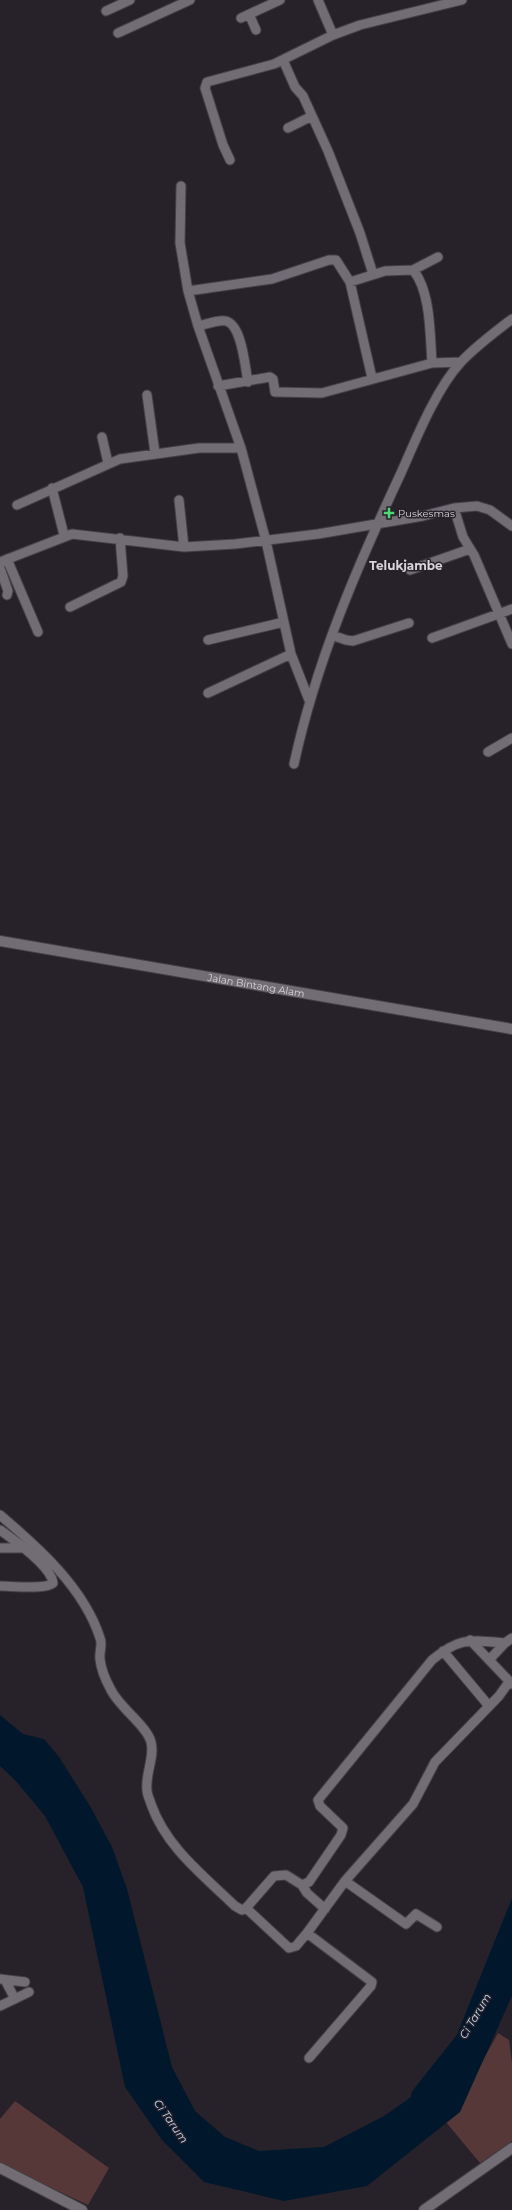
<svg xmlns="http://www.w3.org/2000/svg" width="512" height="2210" font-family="Montserrat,sans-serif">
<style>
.green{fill:#573838}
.water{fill:#00172c}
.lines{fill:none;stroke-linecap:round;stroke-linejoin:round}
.river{stroke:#00172c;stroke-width:14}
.minor-casing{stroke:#444047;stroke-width:11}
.tertiary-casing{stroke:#444047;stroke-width:12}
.minor{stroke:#726c75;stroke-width:9}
.tertiary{stroke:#726c75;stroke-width:10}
.poi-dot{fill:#4fd675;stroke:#27222a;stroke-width:1.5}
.labels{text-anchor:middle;stroke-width:3;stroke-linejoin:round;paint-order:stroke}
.poi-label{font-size:10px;fill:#d8d5da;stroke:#27222a;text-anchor:start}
.street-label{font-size:10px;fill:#d8d5da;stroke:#27222a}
.water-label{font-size:11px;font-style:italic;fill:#c1ddf9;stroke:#27222a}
.quarter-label{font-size:12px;font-weight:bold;fill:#d8d5da;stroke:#27222a}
</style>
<rect width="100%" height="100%" fill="#27222a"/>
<path class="green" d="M498 2033 509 2040 512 2063V2141L480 2163 445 2121 458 2106Z
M15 2101 109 2168 88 2205 0 2164V2119Z"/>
<path class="water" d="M0 1715 23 1734 44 1739 59 1757 90 1806 112 1847 127 1889 172 2067 195 2111 225 2137 259 2151 324 2147 384 2116 407 2100 444 2067 512 1898V1996L460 2112 367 2186 284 2201 204 2182 162 2140 125 2087 83 1887 45 1816 16 1781 0 1766Z"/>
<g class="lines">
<path class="river" d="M418 2095 460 2042"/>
<defs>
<path id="minor" d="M318 0 333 35
M106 11 130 0
M249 14 256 30
M241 18 280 0
M118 33 190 0
M283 60 295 87 303 96 328 151 360 233 373 274
M288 128 312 116
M230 160 223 145 205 88 207 82 274 64 333 35 360 25 462 0
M181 186 180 243 188 291 198 326 241 448 266 541 291 654 309 700
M413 270C431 291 430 336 432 363
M350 282 385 271 413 270 438 257
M188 291 272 279 329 260H336L350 282 372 378
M198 326C205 325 218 319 226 321 242 325 245 367 248 382
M218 386 270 377 273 379 275 392 322 393 432 363 461 362
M147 395 155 453
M102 437 108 463
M52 488 64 535
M179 500 184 547
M17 505 120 459 199 448H241
M454 508 463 537 474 555 512 644
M7 559 38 632
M0 562 72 534 184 547 235 544 318 534 423 516 454 508 477 506 490 510 512 526
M0 568 8 591 7 595
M410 570 470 549
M70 607 121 582 123 576 120 538
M332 635 346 640 353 641 409 623
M432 638 512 609
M208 640 284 622
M208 693 291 654
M488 752 512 738
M294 764C316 662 357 567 401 473 416 439 436 389 461 362 476 346 495 332 512 319
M0 1515C39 1548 84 1588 100 1638 103 1645 99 1651 100 1659 101 1669 106 1681 111 1690 120 1708 147 1726 151 1742 155 1757 145 1774 147 1790 147 1795 150 1800 151 1804 166 1847 203 1875 235 1906L242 1910 246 1908 289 1948 296 1946 307 1933 345 1881 413 1804 435 1762 499 1696 509 1682
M0 1530C14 1540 51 1566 53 1583 46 1590 11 1586 0 1586
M0 1548H24
M470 1640 512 1684
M443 1651 489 1706
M489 1660 505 1643 512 1638
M345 1881 406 1924 416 1914 437 1927
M302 1885 307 1893 325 1909
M246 1908 274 1876 286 1875 302 1885 309 1882 341 1835 343 1828 320 1806 318 1800 432 1660C460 1637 470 1640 505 1643
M307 1933 372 1982 371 1986 309 2058
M0 1979 25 1982
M5 1980 15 1999
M0 2006 29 1992"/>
<g id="tertiary">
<path id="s1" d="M0 941 512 1029"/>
<path d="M0 2168 82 2210"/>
<path d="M424 2210 512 2148"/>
</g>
</defs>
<use href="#minor" class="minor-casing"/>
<use href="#tertiary" class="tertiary-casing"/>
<use href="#minor" class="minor"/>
<use href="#tertiary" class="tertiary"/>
</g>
<path class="poi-dot" d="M387 507h4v4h4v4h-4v4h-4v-4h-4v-4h4z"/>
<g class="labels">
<g class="poi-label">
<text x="398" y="517">Puskesmas</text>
</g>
<g class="street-label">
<text dy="4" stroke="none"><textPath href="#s1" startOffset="260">Jalan Bintang Alam</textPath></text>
</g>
<g class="water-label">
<text transform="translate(475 2016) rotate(-59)" y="4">Ci Tarum</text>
<text transform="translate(171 2121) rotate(55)" y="4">Ci Tarum</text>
</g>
<g class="quarter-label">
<text x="406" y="570">Telukjambe</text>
</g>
</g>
</svg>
